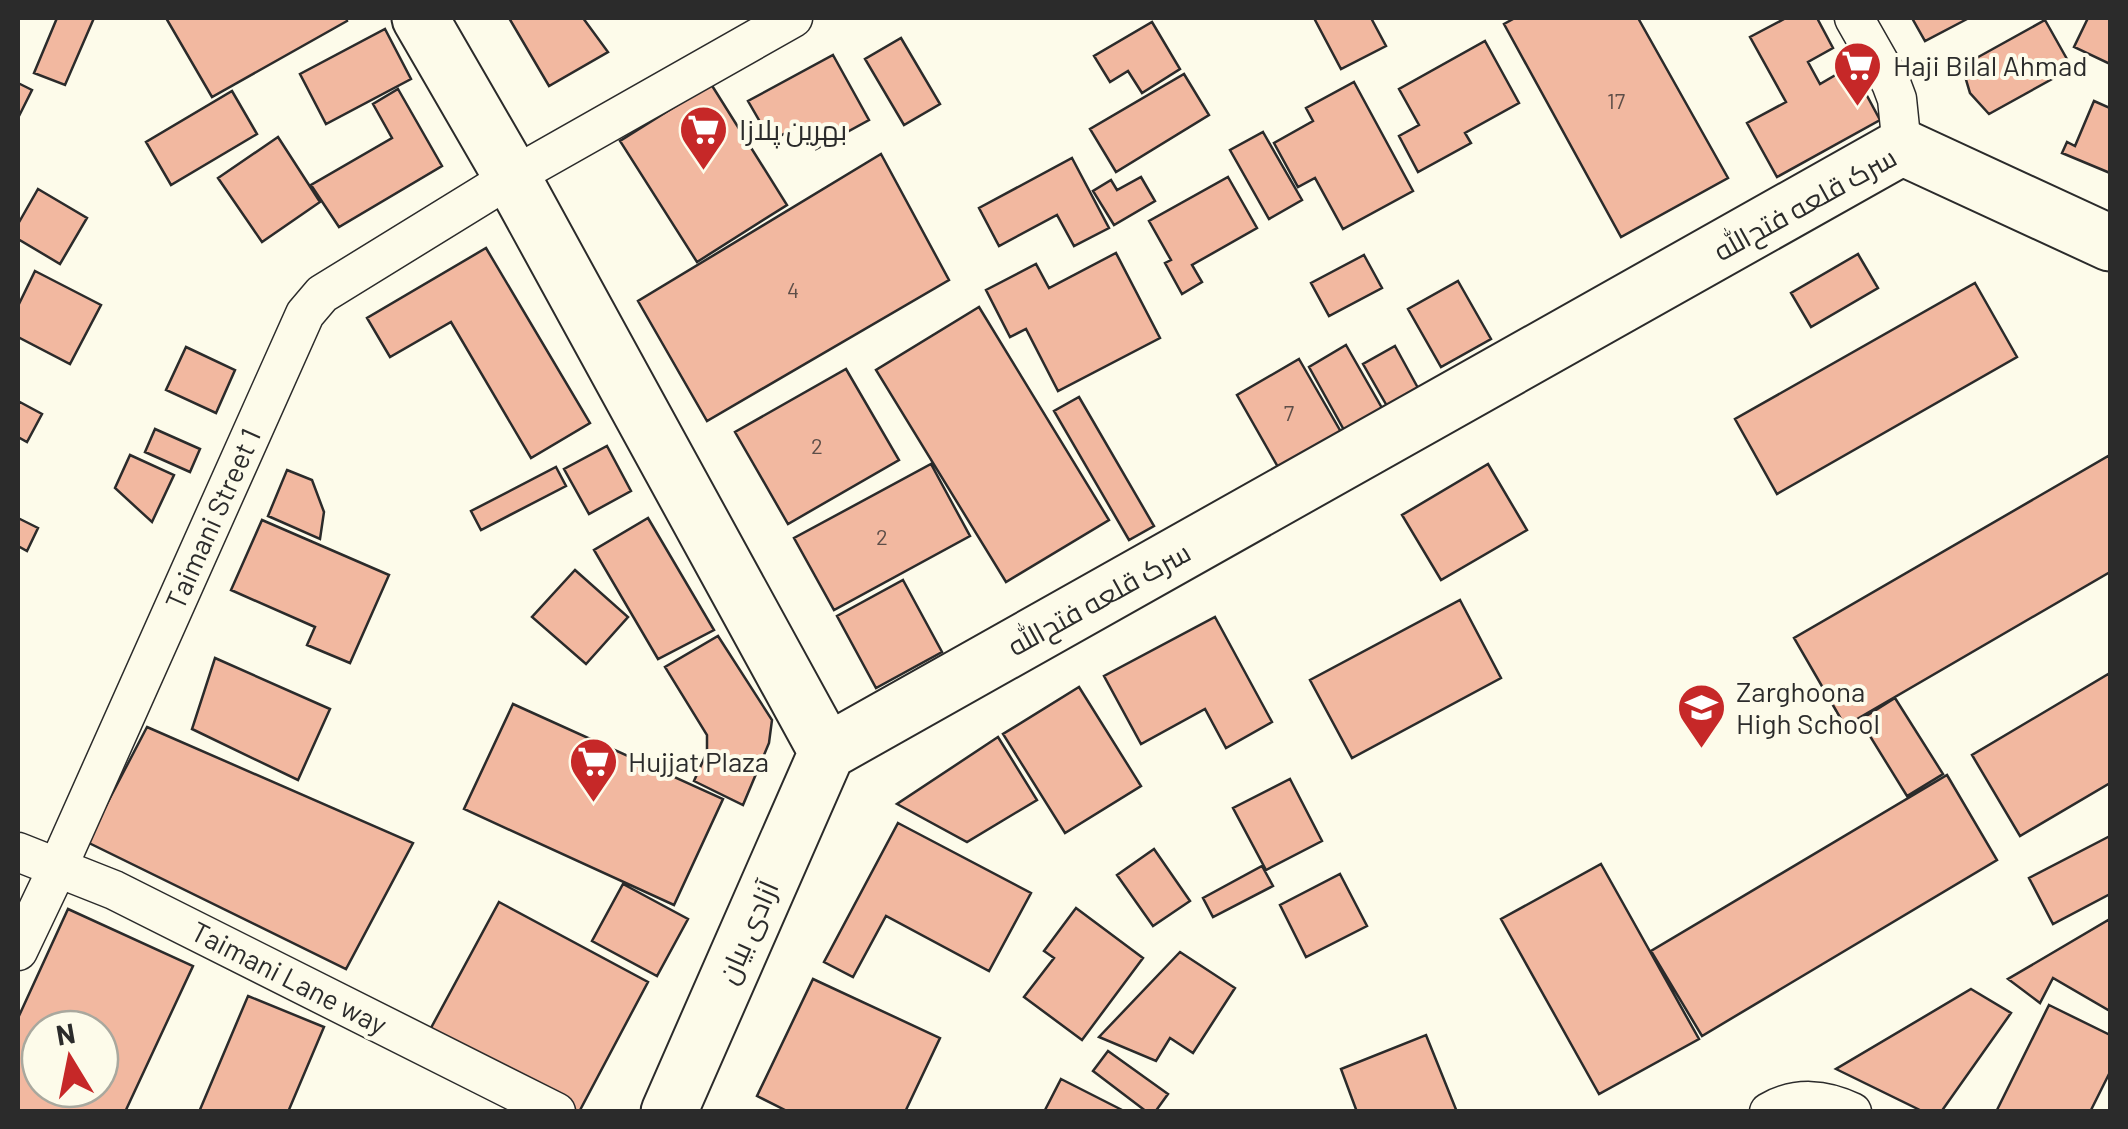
<svg xmlns="http://www.w3.org/2000/svg" width="2128" height="1129" font-family="Barlow,Cairo,sans-serif">
<style>
.building{fill:#f2b8a0;stroke:#2b2b2b;stroke-width:2.5;fill-rule:evenodd}
.lines{fill:none;stroke-linecap:round;stroke-linejoin:round}
.minor-casing{stroke:#2b2b2b;stroke-width:41}
.secondary-casing{stroke:#2b2b2b;stroke-width:59}
.minor{stroke:#fdfbea;stroke-width:38}
.secondary{stroke:#fdfbea;stroke-width:55}
.labels{text-anchor:middle;stroke-width:8;stroke-linejoin:round;paint-order:stroke}
.number-label{font-size:22px;fill:#5d4e48}
.poi-label{font-size:28px;fill:#2b2b2b;stroke:#fdfbea;text-anchor:start}
.street-label{font-size:28px;fill:#2b2b2b;stroke:#fdfbea}
</style>
<rect width="100%" height="100%" fill="#fdfbea"/>
<path class="building" d="M57 18H94L65 85 34 73Z
M166 18H346L347 21 212 97Z
M509 18H583L608 52 549 86Z
M1314 18H1371L1386 46 1341 69Z
M1515 18H1638L1728 178 1621 237 1504 24Z
M1786 18H1817L1833 48 1808 62 1820 84 1851 66 1880 120 1777 177 1747 123 1786 102 1750 37Z
M1912 18H1969L1925 41Z
M2088 18H2110V64L2074 47Z
M2045 20 2072 68 1989 114 1970 93 1962 66Z
M1152 22 1180 69 1142 93 1128 71 1110 82 1094 56Z
M385 29 411 79 326 124 300 74Z
M901 38 940 104 904 125 865 59Z
M1485 41 1519 103 1465 133 1471 143 1418 172 1399 136 1419 125 1399 89Z
M833 55 869 120 816 149 802 124 771 141 748 101Z
M1184 74 1209 115 1116 172 1090 129Z
M1354 82 1413 191 1343 229 1315 178 1298 187 1274 143 1313 121 1306 108Z
M18 83 32 90 18 118Z
M711 84 787 205 697 262 620 141Z
M398 89 442 166 339 227 311 185 392 138 373 104Z
M232 91 257 134 171 185 146 142Z
M2094 101 2110 108V173L2062 153 2067 142 2075 146Z
M1263 132 1302 200 1269 219 1230 150Z
M278 137 320 202 262 242 218 178Z
M881 154 949 280 707 421 638 301Z
M1072 158 1109 228 1074 246 1057 215 999 246 979 208Z
M1141 177 1155 201 1114 225 1093 191 1111 180 1117 190Z
M1228 177 1257 228 1192 265 1202 282 1182 294 1165 263 1171 260 1149 221Z
M38 189 87 218 60 264 18 239V224Z
M486 248 590 423 531 458 451 322 390 357 367 318Z
M1116 253 1160 338 1058 391 1026 329 1010 337 986 290 1036 264 1049 288Z
M1858 254 1878 288 1811 327 1791 293Z
M1364 255 1382 288 1329 316 1311 283Z
M35 271 101 305 70 364 18 337V306Z
M1458 281 1491 339 1441 367 1408 309Z
M1975 283 2017 357 1777 494 1735 419Z
M979 307 1109 520 1006 582 876 370Z
M1346 345 1382 408 1344 430 1309 367Z
M1395 346 1418 388 1387 406 1363 364Z
M186 347 235 370 216 413 166 390Z
M1299 359 1341 432 1278 467 1237 395Z
M846 369 899 460 788 524 735 432Z
M1079 397 1154 526 1129 540 1054 411Z
M18 401 42 414 27 442 18 437Z
M155 429 200 449 190 472 145 452Z
M607 446 631 491 589 514 564 469Z
M130 455 174 475 152 522 115 488Z
M2110 455V572L1845 726 1794 638Z
M931 464 970 536 834 610 794 538Z
M1488 464 1527 530 1441 580 1402 515Z
M556 467 566 486 481 530 471 511Z
M287 470 312 480 324 512 320 539 268 516Z
M18 518 38 528 27 551 18 546Z
M648 518 714 630 658 659 594 550Z
M262 520 389 575 350 663 307 645 315 627 231 590Z
M575 570 628 617 586 664 532 617Z
M903 580 942 652 876 688 837 616Z
M1460 600 1501 678 1352 758 1310 680Z
M1215 617 1272 722 1226 748 1205 709 1141 744 1104 676Z
M718 636 772 720 769 743 743 805 694 781 707 752V735L665 667Z
M215 658 330 709 298 780 192 729Z
M2110 673V783L2020 836 1972 755Z
M1079 687 1141 786 1065 833 1003 734Z
M1895 698 1943 774 1907 796 1860 720Z
M513 704 723 799 674 905 464 809Z
M147 727 413 843 346 969 87 842Z
M998 737 1037 800 967 842 897 804Z
M1947 775 1997 860 1702 1036 1651 951Z
M1290 779 1322 841 1266 870 1233 808Z
M898 823 1031 893 989 971 886 916 853 977 824 962Z
M2110 836V894L2053 924 2029 878Z
M1154 849 1190 901 1153 926 1117 875Z
M1601 864 1699 1039 1599 1094 1501 919Z
M1262 866 1273 886 1213 917 1203 898Z
M1340 874 1367 926 1306 957 1280 905Z
M623 884 688 919 657 976 592 941Z
M499 902 648 982 579 1112H562L425 1039Z
M1076 908 1143 958 1082 1040 1024 997 1054 958 1044 951Z
M68 909 193 966 125 1112H18V1018ZM40 1029H100V1089H40Z
M2110 919V1011L2053 978 2040 1003 2008 979Z
M1180 952 1235 988 1193 1053 1170 1038 1156 1061 1099 1037Z
M813 979 940 1038 905 1112H789L757 1096Z
M1971 989 2011 1013 1941 1112H1924L1836 1069Z
M248 996 324 1027 288 1112H199Z
M2049 1005 2110 1035V1072L2090 1112H1996Z
M1426 1035 1457 1112H1357L1341 1069Z
M1108 1051 1168 1094 1155 1112H1147L1093 1071Z
M1061 1079 1122 1110 1121 1112H1044Z"/>
<g class="lines">
<defs>
<path id="minor" d="M1854 18 1891 83 1897 99 1902 147
M18 852 114 890 556 1112
M18 951 57 869 305 314 322 294 512 177 793 18
M1769 1112C1796 1096 1825 1099 1852 1112"/>
<path id="secondary" d="M420 18 512 177 827 752
M827 752 1902 147 2110 243
M669 1112 827 752"/>
</defs>
<use href="#minor" class="minor-casing"/>
<use href="#secondary" class="secondary-casing"/>
<use href="#minor" class="minor"/>
<use href="#secondary" class="secondary"/>
</g>
<defs>
<symbol id="supermarket-pin" viewBox="-11 -11 22 30"><path d="M0 17L-7.5 6A9.5 9.5 0 1 1 7.5 6Z" fill="#c62828" stroke="#fdfbea"/><path d="M-6-5.5h2.5l.6 2H6L4.5 2H-2.5L-4.4-4H-6ZM-1.5 3.2a1.3 1.3 0 1 0 .1 0ZM3 3.2a1.3 1.3 0 1 0 .1 0Z" fill="#fff"/></symbol>
<symbol id="school-pin" viewBox="-11 -11 22 30"><path d="M0 17L-7.5 6A9.5 9.5 0 1 1 7.5 6Z" fill="#c62828" stroke="#fdfbea"/><path d="M0-5L7-2L0 1L-7-2ZM-4 1L0 2.5L4 1V4Q0 6-4 4Z" fill="#fff"/></symbol>
</defs>
<g fill-rule="evenodd">
<use href="#supermarket-pin" x="1830" y="38" width="55" height="75"/>
<use href="#supermarket-pin" x="676" y="102" width="55" height="75"/>
<use href="#school-pin" x="1674" y="680" width="55" height="75"/>
<use href="#supermarket-pin" x="566" y="734" width="55" height="75"/>
</g>
<g class="labels">
<g class="number-label">
<text x="1616" y="109">17</text>
<text x="793" y="298">4</text>
<text x="1289" y="421">7</text>
<text x="817" y="454">2</text>
<text x="882" y="545">2</text>
</g>
<g class="poi-label">
<text x="1893" y="76">Haji Bilal Ahmad</text>
<text x="739" y="140">بهرین پلازا</text>
<text x="1736" y="702">Zarghoona<tspan x="1736" dy="32">High School</tspan></text>
<text x="628" y="772">Hujjat Plaza</text>
</g>
<g class="street-label">
<text transform="translate(1805 204) rotate(-29)" y="10">سرک قلعه فتح‌الله</text>
<text transform="translate(213 519) rotate(-66)" y="10">Taimani Street 1</text>
<text transform="translate(1099 599) rotate(-29)" y="10">سرک قلعه فتح‌الله</text>
<text transform="translate(748 932) rotate(-66)" y="10">آزادی بیان</text>
<text transform="translate(289 978) rotate(27)" y="10">Taimani Lane way</text>
</g>
</g>
<rect width="2128" height="1129" fill="none" stroke="#2b2b2b" stroke-width="40"/>
<g transform="translate(70 1059) rotate(350)"><circle r="48" fill="#fdfbea" stroke="#a9a89e" stroke-width="2.5"/>
<path d="M0-8L18 38L0 25L-18 38Z" fill="#c62828"/>
<text y="-15" font-size="28" font-weight="bold" text-anchor="middle" fill="#2b2b2b">N</text>
</g>
</svg>
